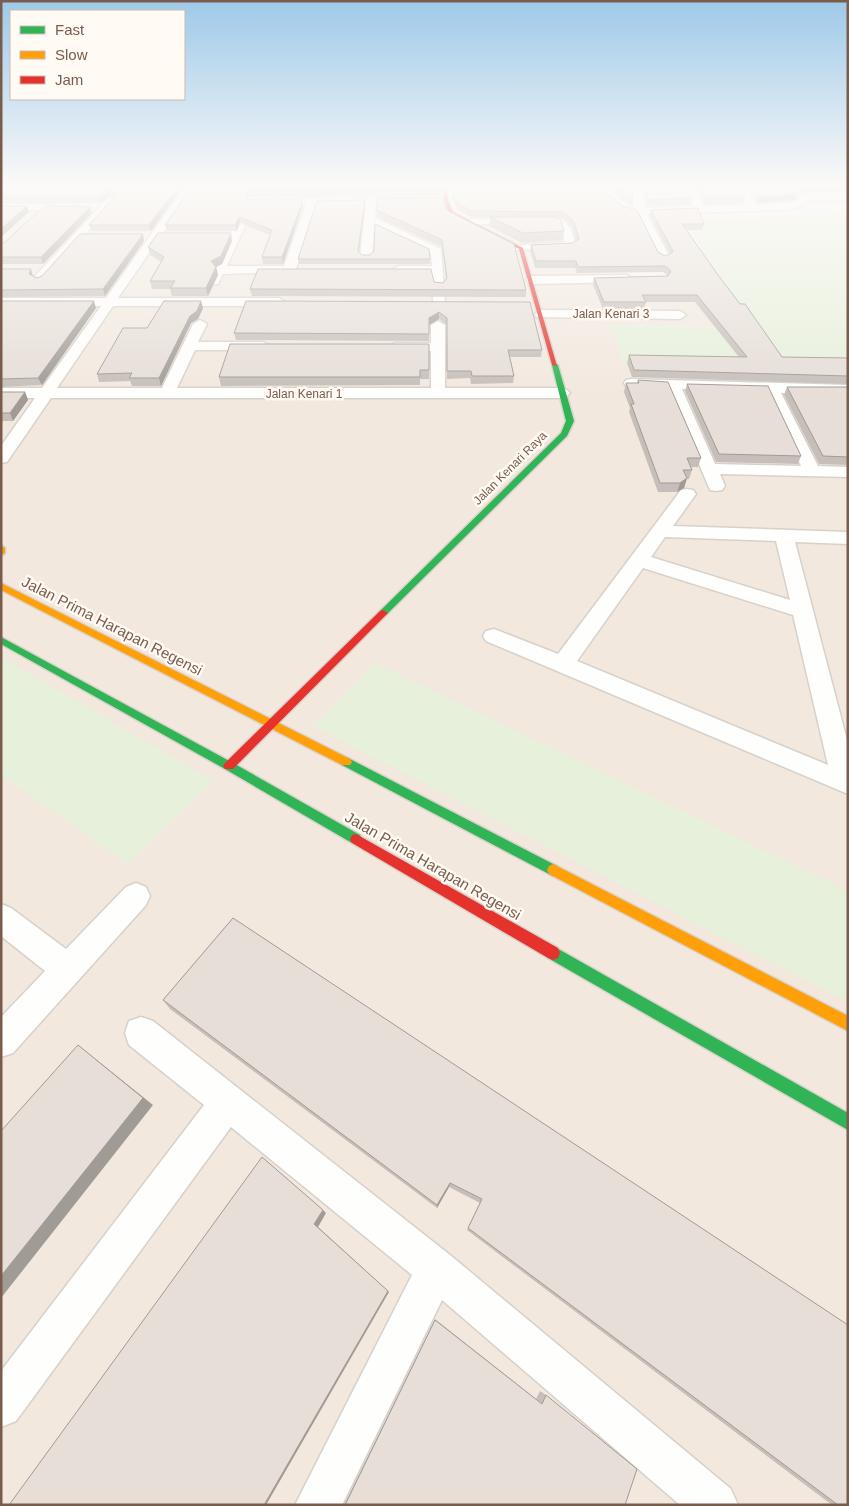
<svg xmlns="http://www.w3.org/2000/svg" width="849" height="1506" font-family="Helvetica,sans-serif">
<style>
.residential{fill:#f2e8de}
.green{fill:#e7f0db}
.lines{fill:none;stroke-linecap:round;stroke-linejoin:round}
.street-casing{stroke:#d7d1cb;stroke-width:3}
.fast-casing{stroke:#d9d2cb;stroke-width:3}
.slow-casing{stroke:#d9d2cb;stroke-width:3}
.jam-casing{stroke:#d9d2cb;stroke-width:3}
.street{fill:#fefefd;fill-rule:evenodd}
.fast{fill:#30b455;fill-rule:evenodd}
.slow{fill:#ff9f0a;fill-rule:evenodd}
.jam{fill:#e5322d;fill-rule:evenodd}
.wall{fill:#c6bfb9}
.shaded-wall{fill:#a19b96}
.building{fill:#e6ded7;stroke:#a19b96}
.labels{text-anchor:middle;stroke-width:5;stroke-linejoin:round;paint-order:stroke}
.far-street-label{font-size:12px;fill:#7a5c4d;stroke:#fffaf3}
.street-label{font-size:15px;fill:#7a5c4d;stroke:#fffaf3}
</style>
<rect width="100%" height="100%" fill="#f9f5f0"/>
<path class="residential" d="M1 185H496L613 206 599 276 676 277 744 328 612 325 624 365 848 366V1505H1Z"/>
<path class="green" d="M848 214V366L624 365 612 325 744 328 684 218Z
M1 657 213 781 128 864 1 775Z
M375 663 848 891V1002L313 726Z"/>
<g class="lines">
<defs>
<path id="street" d="M186 185H196L118 298H279L285 302 279 306H113L57 388H162L193 324 200 320 207 324 198 342H263L270 346 263 350H195L177 388H431V351H395L388 347 395 343H431V325L438 321 445 325V388H562L567 390 570 393 567 396 562 398H51L7 462 1 463V446L35 398H1V388H42L101 306H1V298H106Z
M256 185H266L256 201 227 266H284L306 204H269L266 203V199L411 198 414 199V203L376 204 375 218 441 249 445 302 439 306 433 302 432 274H398L392 270 398 266H432L431 253 374 226 372 256 370 258H362L360 256 366 204H316L295 272 223 274 218 284H210L208 281 246 201Z
M591 185H602L630 207 634 208 631 185H641L645 208 693 206 684 185H694L703 206 746 205 735 185H745L756 205 796 202 800 195 803 194H848V200H807L803 206 787 210 647 214 670 258 664 261 658 258 637 214 622 211Z
M111 197 116 200 114 202 43 282H35L33 279 35 276 108 198Z
M1 204 76 205 81 208 76 211 1 210Z
M472 219 563 220 571 229 576 245 571 248 517 250 515 248 517 246 521 245 565 242 561 229 557 225 468 224 467 222 468 220Z
M627 275 633 279 631 282 532 284 526 280 532 276Z
M541 310 680 311 686 315 680 319 536 317 535 314Z
M631 379 848 385V393H781L818 466 848 467V477L720 474 725 486 722 490 716 491 710 490 667 389 626 386 624 383 626 380ZM682 389 766 392 801 466 715 464Z
M687 489 693 490 696 494 673 526 848 532V544L795 542 848 744V794L486 641 483 636 486 631 494 629 558 654 681 490ZM665 537 776 541 790 600 651 557ZM643 568 793 615 828 765 577 661Z
M136 883 146 887 150 896 146 905 13 1053 1 1057V1017L45 971 1 936V904L11 908 66 949 126 887Z
M141 1017 153 1021 450 1255 731 1489 738 1505H680L442 1300 342 1505H295L412 1275 231 1127 16 1421 1 1427V1371L204 1105 129 1045 125 1033 129 1021Z"/>
<path id="fast" d="M555 363 558 365 574 421 567 436 386 615H380V611L561 433 566 421 552 365Z
M1 637 233 763 360 835 362 839 360 843 356 844 352 843 225 769 1 644Z
M346 757 557 866 559 870 557 874 553 876 549 874 342 765 340 762 342 759Z
M553 946 848 1113V1130L548 958 546 953 548 948Z"/>
<path id="slow" d="M1 545 5 548V553L1 556Z
M1 583 350 759 352 762 350 765H342L1 590Z
M553 864 848 1016V1031L549 874 547 870 549 866Z"/>
<path id="jam" d="M443 185H447L448 200 453 212 523 248 557 366 552 365 519 249 449 214 444 200Z
M383 610 388 613 386 615 233 769H225L223 766 225 763 380 611Z
M356 834 558 948 560 953 558 958 553 960 548 958 352 843 350 839 352 835Z"/>
</defs>
<use href="#street" class="street-casing"/>
<use href="#fast" class="fast-casing"/>
<use href="#slow" class="slow-casing"/>
<use href="#jam" class="jam-casing"/>
<use href="#street" class="street"/>
<use href="#fast" class="fast"/>
<use href="#slow" class="slow"/>
<use href="#jam" class="jam"/>
</g>
<path class="wall" d="M1 185H179L180 191 151 231H91L89 225 114 197 111 195 100 203H1Z
M193 185H439V195L248 197V199L250 200 303 206 283 264H263L262 257 270 235 240 223 237 231H167L165 225Z
M452 185H597L658 252 665 256 670 254 650 216 651 210 704 224 702 230H687L718 275 740 304 782 357 848 358V384L632 377 627 363 629 355 739 357 695 302H646L644 309H603L593 285 594 278 668 276 663 272 577 273 575 268H535L530 251 531 245 572 243 576 241 573 228 563 218H558L564 231 563 240 522 243 489 226 490 217H472L457 210 453 200Z
M605 185H631L633 200 632 206Z
M643 185H686L692 198 690 204 647 206Z
M696 185H738L745 197 743 203 704 204Z
M747 185H848V192H803L798 194 795 200 757 203Z
M365 205 359 252 362 255 430 259V264H299L298 259Z
M90 207 92 213 43 264H1V244Z
M377 210H446L526 290V297L252 296 250 289 434 282 443 283 446 279 442 247 377 217Z
M144 241 105 296 1 297V269L33 276 37 278Z
M232 241 222 264 216 267 218 275 208 296H172L170 289H152L150 281 161 262 150 255 148 247Z
M1 301 96 308 42 385 1 387Z
M530 302 542 350 541 357H510L514 376 513 383 471 384 470 378 447 379V325L439 319 429 325V341L236 340 234 333Z
M203 308 198 319 191 323 161 386H132L130 381 99 382 97 374 147 328Z
M429 344V379H420V385L221 386 219 377Z
M638 380 701 458 698 467H691L692 470 689 479H687L684 488 677 492H658L629 412 630 408 624 392 626 383H637Z
M687 384 801 456 798 464 716 462 685 391Z
M787 387H848V465L819 464 784 395Z
M1 392H25L28 400 13 421H3L1 424Z
M233 918 848 1505H832L467 1230 480 1203 449 1187 437 1208 170 1009 163 1000Z
M435 1319 536 1399 540 1391 546 1395 625 1505H344Z"/>
<path class="shaded-wall" d="M179 185 180 191 151 231 149 225Z
M805 186 803 192 798 194 795 200 757 203 759 197 797 189Z
M109 189 111 195 100 203 99 197Z
M303 200V206L283 264 282 257Z
M365 200V205L358 256V251Z
M27 206 29 212 1 237V229Z
M90 207 92 213 43 264 41 257Z
M239 217 240 223 237 231 235 225Z
M231 233 232 241 222 264 216 267 218 275 208 296 206 288 211 261Z
M143 234 144 241 105 296 103 289Z
M31 269 33 276 29 274Z
M94 301 96 308 42 385 38 378Z
M201 301 203 308 198 319 191 323 161 386 159 378 190 316Z
M439 312V319L429 325V318Z
M25 392 28 400 13 421 10 413Z
M687 478 684 488 677 492 680 483Z
M78 1045 153 1105 1 1298V1276Z
M450 1183 449 1187 437 1208V1205Z
M323 1210 326 1213 318 1227 389 1292 266 1505H264L314 1224Z"/>
<path class="building" d="M1 185H179L149 225H89L116 195 115 192 109 189 99 197H1Z
M193 185H439V189L247 191 246 198 250 200H303L282 257H262L272 230 239 217 235 225H165Z
M452 185H597L622 206 637 210 658 252 665 256 672 253 673 251 651 210 698 208 704 224H682L718 275 740 304H745L782 357 848 358V376L634 370 629 355 747 357 697 295H642L646 302H604L594 278 668 276 671 271 665 266 578 267 576 261H536L531 245 572 243 579 239 574 222 564 212 472 211 458 204 453 194Z
M614 185H631L633 200Z
M645 185H686L692 198 648 200Z
M700 185H738L745 197 706 198Z
M752 185H848V187L805 186 797 189 799 191 797 194 759 197Z
M441 198 446 210 514 244 526 290 250 289 258 269H431L434 282 443 283 447 278 442 240 377 210V199Z
M365 200 358 251 362 255H370L374 251 375 224 429 249 430 259H298L317 201Z
M1 206H27L1 229Z
M44 206 90 207 41 257H1V244L4 243Z
M490 217H557L561 220 564 231 523 233Z
M158 233H231L221 256 211 261 216 267 206 288H170L175 281H150L164 257 148 247Z
M80 234H143L103 289 1 290V269H31L29 274 37 278 42 276Z
M1 301H94L38 378 1 379Z
M164 301H201L197 311 190 316 159 378H129L132 373 97 374 123 328H147Z
M246 301 530 302 542 350H508L514 376H472L471 371H447V318L439 312 429 318V334L234 333Z
M230 344H429V370H420V377H219Z
M638 380 668 382 701 458H687L692 470H683L687 478 680 483H660L631 404H634L626 383H639Z
M687 384 768 386 801 456 719 454Z
M787 387H848V457L823 456Z
M1 392H25L10 413H1Z
M233 918 848 1325V1505H838L468 1228 482 1199 450 1183 437 1205 163 1000Z
M78 1045 143 1098 1 1276V1131Z
M262 1157 323 1210 314 1224 388 1291 264 1505H9Z
M435 1320 542 1404 546 1395 637 1469 625 1505H345Z"/>
<linearGradient id="sky" x2="0" y2="1"><stop stop-color="#9ec9e9"/><stop offset="0.47" stop-color="#fcfaf8"/><stop offset="1" stop-color="#fcfaf8" stop-opacity="0"/></linearGradient>
<rect width="849" height="396" fill="url(#sky)"/>
<g class="labels">
<g class="far-street-label">
<text x="611" y="318">Jalan Kenari 3</text>
<text x="304" y="398">Jalan Kenari 1</text>
<text transform="translate(510 468) rotate(-45)" y="4">Jalan Kenari Raya</text>
</g>
<g class="street-label">
<text transform="translate(112 626) rotate(27)" y="5">Jalan Prima Harapan Regensi</text>
<text transform="translate(433 866) rotate(30)" y="5">Jalan Prima Harapan Regensi</text>
</g>
</g>
<rect width="849" height="1506" fill="none" stroke="#7a5c4d" stroke-width="5"/>
<rect x="10" y="10" width="175" height="90" fill="#fffaf3" stroke="#cabbb1"/>
<rect x="20" y="26" width="25" height="8" fill="#30b455" stroke="#cabbb1"/>
<text x="55" y="35" font-size="15" fill="#7a5c4d">Fast</text>
<rect x="20" y="51" width="25" height="8" fill="#ff9f0a" stroke="#cabbb1"/>
<text x="55" y="60" font-size="15" fill="#7a5c4d">Slow</text>
<rect x="20" y="76" width="25" height="8" fill="#e5322d" stroke="#cabbb1"/>
<text x="55" y="85" font-size="15" fill="#7a5c4d">Jam</text>
</svg>
